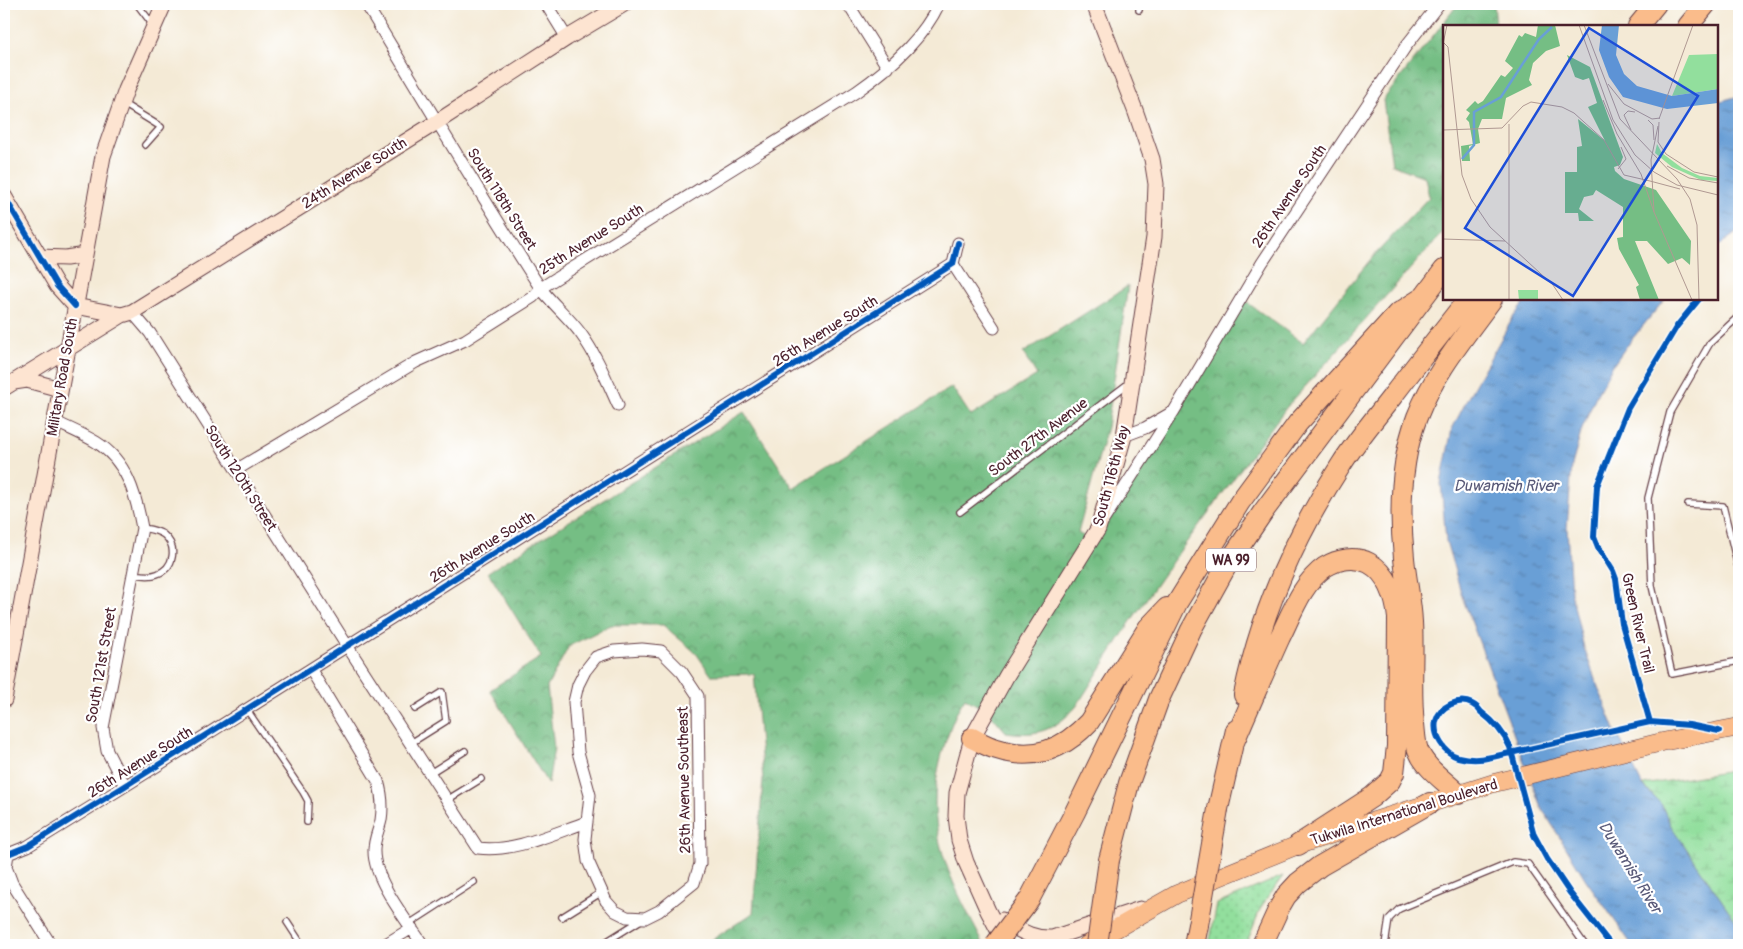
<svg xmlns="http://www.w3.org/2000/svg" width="1743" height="949" font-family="Pangolin,sans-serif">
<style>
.grass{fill:url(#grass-dots);stroke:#6e7f64}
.forest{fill:url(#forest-crowns);stroke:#606e58}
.wetland{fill:url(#wetland-marsh);stroke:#6e7f64}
.water{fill:url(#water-ripples);stroke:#5a5f80}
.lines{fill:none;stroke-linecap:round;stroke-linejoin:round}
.lane-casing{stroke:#643d45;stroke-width:8}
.street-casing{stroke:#643d45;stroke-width:13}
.secondary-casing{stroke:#643d45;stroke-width:17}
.primary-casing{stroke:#643d45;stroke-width:19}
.highway-casing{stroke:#643d45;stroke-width:22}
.lane{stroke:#fff;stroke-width:5.5}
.street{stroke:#fff;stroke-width:11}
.secondary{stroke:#fde4d1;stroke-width:15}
.primary{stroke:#fabc8b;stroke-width:18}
.highway{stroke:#fabc8b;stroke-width:20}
.highway-bridge-casing{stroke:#643d45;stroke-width:22;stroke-linecap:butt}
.highway-bridge{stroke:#fabc8b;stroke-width:20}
.cycleway-casing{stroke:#fff;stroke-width:9}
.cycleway{stroke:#0057b8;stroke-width:6}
.labels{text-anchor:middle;stroke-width:4.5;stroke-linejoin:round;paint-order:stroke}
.shield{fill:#fff;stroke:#80626b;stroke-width:1}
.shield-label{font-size:14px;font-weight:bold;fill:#4a1f2b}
.street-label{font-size:15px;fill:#4a1f2b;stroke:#fff}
.water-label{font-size:16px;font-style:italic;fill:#585978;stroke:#fff}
.inset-river{fill:none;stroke:#699fd6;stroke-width:2.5}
.inset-road{fill:none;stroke:#b09992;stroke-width:1}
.view{fill:#1d4ed8;fill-opacity:0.15;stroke:#1d4ed8;stroke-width:2.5}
.inset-edge{fill:none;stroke:#4a1f2b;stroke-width:2.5}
</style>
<defs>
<pattern id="grass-dots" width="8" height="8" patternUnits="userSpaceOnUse" patternTransform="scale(1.25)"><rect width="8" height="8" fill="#92df9d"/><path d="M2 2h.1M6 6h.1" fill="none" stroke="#7fbf87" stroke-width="1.8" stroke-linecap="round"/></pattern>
<pattern id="forest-crowns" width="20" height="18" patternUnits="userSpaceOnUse" patternTransform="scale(1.25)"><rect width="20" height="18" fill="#75be84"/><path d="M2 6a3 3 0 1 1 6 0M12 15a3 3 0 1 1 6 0" fill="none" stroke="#629a6c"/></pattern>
<pattern id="wetland-marsh" width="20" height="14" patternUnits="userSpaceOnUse" patternTransform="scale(1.25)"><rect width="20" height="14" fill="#92df9d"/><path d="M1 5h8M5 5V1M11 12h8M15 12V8" fill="none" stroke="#7fbf87"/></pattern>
<pattern id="water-ripples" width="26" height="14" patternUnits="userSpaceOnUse" patternTransform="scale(1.25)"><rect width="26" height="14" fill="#699fd6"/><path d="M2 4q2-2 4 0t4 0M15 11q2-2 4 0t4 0" fill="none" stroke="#5881ae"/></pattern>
</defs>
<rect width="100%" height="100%" fill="#fff"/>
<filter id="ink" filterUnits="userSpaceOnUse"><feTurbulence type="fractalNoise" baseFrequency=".02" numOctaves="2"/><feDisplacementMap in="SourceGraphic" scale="10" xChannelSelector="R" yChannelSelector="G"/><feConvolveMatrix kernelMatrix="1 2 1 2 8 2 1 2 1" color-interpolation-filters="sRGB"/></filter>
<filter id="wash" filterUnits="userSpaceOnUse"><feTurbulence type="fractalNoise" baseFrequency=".0096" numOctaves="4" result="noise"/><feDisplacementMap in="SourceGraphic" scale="20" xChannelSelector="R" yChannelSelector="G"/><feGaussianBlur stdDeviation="1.12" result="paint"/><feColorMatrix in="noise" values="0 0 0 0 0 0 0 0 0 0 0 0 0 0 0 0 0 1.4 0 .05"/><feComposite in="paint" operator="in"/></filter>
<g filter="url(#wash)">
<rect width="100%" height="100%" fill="#f4ead6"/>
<path class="grass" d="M1283 876 1261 907 1246 945H1209L1217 904Z"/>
<path class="forest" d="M1458 4H1494L1496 26H1444V231L1286 408 1177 555 1131 621 1076 707C1055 730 1037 737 1006 732L990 713 965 698C955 713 949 730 944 747 920 824 948 875 982 941V945H704L753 913 763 779 754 674 711 675 696 653 663 625H611L569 646 547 687 554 748 548 784 490 690 541 657 488 572 744 412 793 488 952 387 971 416 1037 375 1023 353 1128 286 1107 427 1078 533 1095 543 1245 301 1303 343 1370 260 1429 197 1425 177 1392 165 1383 100Z"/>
<path class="wetland" d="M1739 770V926L1671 826 1661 804 1643 785Z"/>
<path class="water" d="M1739 96V231L1717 247V102Z
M1527 299H1665L1628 344 1611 368 1595 398 1582 429 1572 465 1567 528 1571 593 1584 648 1598 687 1614 727 1642 785 1661 804 1671 826 1739 926V945H1632L1586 880 1541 807 1463 599 1446 541 1441 483 1452 429 1472 390 1514 316Z"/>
</g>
<g filter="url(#ink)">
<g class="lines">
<defs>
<path id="lane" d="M137 4 153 25
M1139 10 1140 4
M122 103 161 127 145 145
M1739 316 1710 343 1670 412 1648 498 1652 586 1672 674 1739 661
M1688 504 1723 506 1739 571
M960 512 1129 383
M133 574C140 575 150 577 157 574 174 568 178 547 164 535 158 530 149 529 142 528
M247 710 303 792 308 801 307 822
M411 743 446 721 442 692 415 709
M430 773 465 751
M447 800 481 779
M562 917 602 892
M287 922 302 945
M409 924 474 882
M601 945 641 920
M1385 945 1389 919 1399 909 1513 862 1528 864 1585 945"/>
<path id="street" d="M366 4C423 98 479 193 539 286 550 302 569 317 581 334 597 356 607 381 618 405
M546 4 567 38
M848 4 888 68
M953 264 994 328
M132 312 150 333 348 647 478 848C513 853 554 833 587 822
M54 421C68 428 83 434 96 442 127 461 136 495 142 528L103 728 107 751 125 786
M1124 436 1145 428 1171 413
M236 470 416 362 465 340 533 297 541 288 555 279 856 92C889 69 922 40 939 4
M1103 521 1174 411 1262 263 1406 46 1439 4
M642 649 661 651 682 672 698 696 700 864 694 883 659 911 645 918 627 917 615 911 606 901 588 861 585 839 590 795 578 752 574 702 578 685 585 671 596 657 614 651Z
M311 670 378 781C382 794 383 807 381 820 379 830 374 839 374 850 373 879 407 921 423 945
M4 851 8 854 28 846 125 786 953 264 958 243
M8 854 6 867 12 883 51 945
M384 945 412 928"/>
<path id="secondary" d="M4 196 57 286 75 306
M40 257 66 258 85 255
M75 306 122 315 132 312 437 122 567 38 624 4
M14 382 27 380 60 389
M4 388 122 315
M4 700 103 156 126 90 164 4
M1002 920C1020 930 1031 939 1052 938L1140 909
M1006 945 988 911 966 862 959 840 956 816 957 793 972 738 1007 675 1098 529 1124 436 1154 237 1156 184 1152 159 1135 110 1094 4"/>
<path id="primary" d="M1087 945 1177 894 1298 845 1494 783 1662 742 1739 727"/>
<path id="highway" d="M1638 26 1656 4
M1688 26 1706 4
M1244 695C1261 612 1295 536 1341 465 1356 441 1374 420 1391 398 1416 365 1442 332 1468 299
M972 738C980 742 988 747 997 749 1034 761 1063 750 1089 722L1148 628 1167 608
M1234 742C1249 707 1264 672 1280 637 1292 613 1302 583 1325 567 1338 559 1355 556 1369 563 1388 573 1396 598 1398 618L1397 746 1394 773 1390 781 1372 797 1298 845
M1458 794C1445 781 1425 768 1418 750 1415 742 1415 732 1414 724 1410 690 1414 656 1412 622 1411 600 1406 580 1404 558 1399 510 1400 462 1417 417 1434 373 1465 336 1492 299
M1218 809 1236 730
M1109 860 1129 783 1159 699 1191 630 1227 565 1263 512 1444 270
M1029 900 1075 812 1177 603 1240 502 1298 423 1397 314 1422 298
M1194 945 1198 925
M1262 945 1279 908 1286 896 1298 883 1320 866 1430 803"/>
</defs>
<use href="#lane" class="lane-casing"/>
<use href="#street" class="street-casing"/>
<use href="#secondary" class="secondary-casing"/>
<use href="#primary" class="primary-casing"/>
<use href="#highway" class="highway-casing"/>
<use href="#lane" class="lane"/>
<use href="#street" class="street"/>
<use href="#secondary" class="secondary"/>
<use href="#primary" class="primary"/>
<use href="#highway" class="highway"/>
<defs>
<path id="highway-bridge" d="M1198 925 1218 809
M995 945 1029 900
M1097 945 1109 860"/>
</defs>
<use href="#highway-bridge" class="highway-bridge-casing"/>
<use href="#highway-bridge" class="highway-bridge"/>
<defs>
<path id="cycleway" d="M4 196 57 286 75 306
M1650 722 1622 624 1616 579 1613 571 1598 547 1594 537 1597 486 1628 408 1677 326 1699 299
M4 851 8 854 28 846 125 786 953 264 958 243
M1611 945 1570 893 1547 859 1534 835 1510 747C1504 733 1493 721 1481 712 1479 709 1476 706 1472 704 1459 697 1440 706 1436 721 1433 735 1444 753 1458 757 1469 760 1480 760 1492 757L1650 722 1689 725 1719 731"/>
</defs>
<use href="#cycleway" class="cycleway-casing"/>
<use href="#cycleway" class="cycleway"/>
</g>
</g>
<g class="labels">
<rect class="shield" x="1206" y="548.5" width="50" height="23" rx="4"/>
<g class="shield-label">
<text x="1231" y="565">WA 99</text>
</g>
<g class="street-label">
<text transform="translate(354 173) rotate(-32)" y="5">24th Avenue South</text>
<text transform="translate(1289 196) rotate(-56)" y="5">26th Avenue South</text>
<text transform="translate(502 199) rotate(58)" y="5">South 118th Street</text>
<text transform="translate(591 239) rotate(-32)" y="5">25th Avenue South</text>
<text transform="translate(825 331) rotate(-32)" y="5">26th Avenue South</text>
<text transform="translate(62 377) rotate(-80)" y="5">Military Road South</text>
<text transform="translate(1038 437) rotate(-37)" y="5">South 27th Avenue</text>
<text transform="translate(1111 476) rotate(-75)" y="5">South 116th Way</text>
<text transform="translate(241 478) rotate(58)" y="5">South 120th Street</text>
<text transform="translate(482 547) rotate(-32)" y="5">26th Avenue South</text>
<text transform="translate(1638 623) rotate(77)" y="5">Green River Trail</text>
<text transform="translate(101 665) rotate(-80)" y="5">South 121st Street</text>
<text transform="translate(140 762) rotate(-32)" y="5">26th Avenue South</text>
<text transform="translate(684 780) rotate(-91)" y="5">26th Avenue Southeast</text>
<text transform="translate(1404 812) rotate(-17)" y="5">Tukwila International Boulevard</text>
</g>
<g class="water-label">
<text x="1506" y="491">Duwamish River</text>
<text transform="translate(1631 867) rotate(58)" y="6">Duwamish River</text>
</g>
</g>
<g transform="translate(1443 25)">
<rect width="275" height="275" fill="#f4ead6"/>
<path d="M214 119 219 128 239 143 257 151 275 153V156L258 155 229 142 212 128ZM75 265H95V275H76Z" fill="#92df9d"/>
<path d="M95 0H112L117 21 103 26 90 38 86 55 89 60 63 73 59 94H39L35 104 37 118 26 121 27 136H19L18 121 30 119 26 97 23 94 27 88 23 85 32 76 35 79 40 76 58 50 62 52 70 43 62 36 76 10 79 12 82 8 93 12ZM124 30 147 42 180 132 177 140 171 142 172 146 181 154 213 165 248 216 247 240 239 233 225 239 204 216H192L216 275H197L193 262 196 260 176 224 174 213 180 212V182L153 165 150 170 141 172 136 184 151 196H136L135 188H122V147H134V122L139 121 135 94 162 116 145 82 154 78 146 53 140 55 132 52Z" fill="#75be84"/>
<path d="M275 29V64L229 71 246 30Z" fill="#92df9d"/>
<path d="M159 0H176L173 30 181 49 194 61 229 71 275 64V78L224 84 180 72 166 52 156 25Z" fill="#699fd6"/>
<path class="inset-river" d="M19 134 31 120V87L58 72 96 14 109 2"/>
<path class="inset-road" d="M136 0 170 95 192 130 211 147 234 160 275 170M141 0 177 94 234 154 247 174 254 200 256 275M0 17 5 22 19 150 28 174 47 202 110 260 120 275M0 19 4 0M165 59 181 79 209 94 217 93M160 75 174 109 198 149 211 187M216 94 250 0M205 95 210 100 211 115M216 97 215 117 223 129 251 147 275 152M66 99V275M215 101 208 135 211 187 249 275M0 105 59 103 80 81 88 77 119 82 131 88 161 115 181 150 207 156M188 105 181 90 185 86 192 87M224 141 246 153 275 158M175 144 183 134 178 122M207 156 237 164M0 214 62 216"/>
<path class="view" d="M146 3 255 71 130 271 22 203Z"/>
<rect width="275" height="275" class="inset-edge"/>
</g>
<rect width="1743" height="949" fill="none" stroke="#fff" stroke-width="20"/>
</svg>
